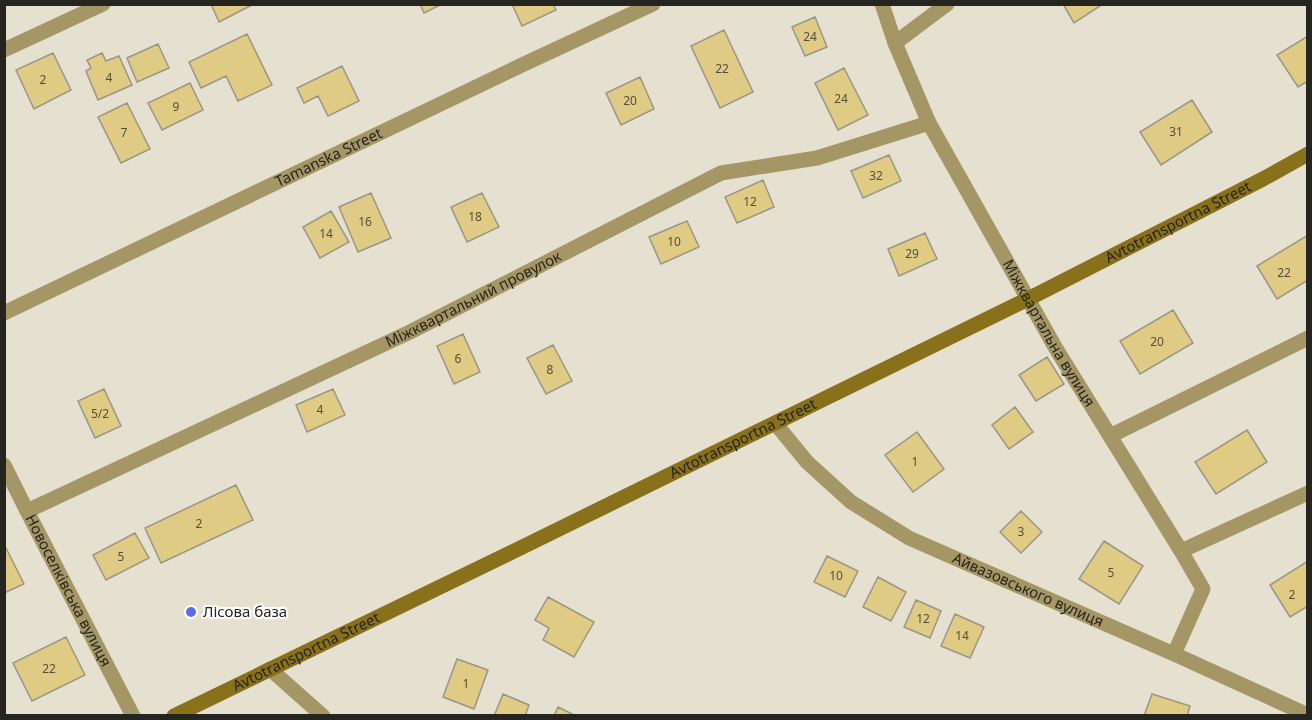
<svg xmlns="http://www.w3.org/2000/svg" width="1312" height="720" font-family="'Noto Sans',sans-serif">
<style>
.building{fill:#e0cb85;stroke:#9a9585;stroke-width:1.5}
.lines{fill:none;stroke-linecap:round;stroke-linejoin:round}
.minor{stroke:#a59666;stroke-width:15}
.secondary{stroke:#89711c;stroke-width:15}
.poi-dot{fill:#5b6de4;stroke:#fff;stroke-width:2}
.labels{text-anchor:middle;stroke-width:4.5;stroke-linejoin:round;paint-order:stroke}
.number-label{font-size:12px;fill:#544e38}
.street-label{font-size:15px;fill:#26241e;stroke:#fff}
.poi-label{font-size:15px;fill:#26241e;stroke:#fff;text-anchor:start}
</style>
<rect width="100%" height="100%" fill="#e5e0cf"/>
<path class="building" d="M211 4H254L219 22Z
M420 4H442L424 13Z
M512 4H553L556 10 522 26Z
M1063 4H1103L1074 23Z
M815 17 827 47 805 56 792 27Z
M724 30 753 92 720 108 691 46Z
M247 34 272 85 238 101 226 76 201 88 189 62Z
M1308 36V81L1298 87 1277 55Z
M158 44 169 68 137 82 127 58Z
M53 53 71 90 34 109 16 70Z
M102 53 106 61 119 56 132 85 98 100 86 71 91 68 87 60Z
M342 66 359 101 328 116 318 96 304 103 297 88Z
M844 68 868 115 838 130 815 83Z
M640 77 654 109 621 125 606 93Z
M190 83 203 110 162 130 148 103Z
M1192 100 1212 132 1161 165 1140 132Z
M127 103 150 149 121 163 98 117Z
M889 155 901 181 863 198 851 171Z
M763 180 774 207 737 223 725 197Z
M371 193 391 238 358 252 339 207Z
M482 193 499 227 467 242 451 207Z
M331 211 349 242 320 258 303 227Z
M687 221 699 247 661 264 649 237Z
M925 233 937 259 899 276 888 249Z
M1308 235V280L1277 299 1257 266Z
M1173 310 1193 343 1140 374 1120 341Z
M463 334 480 372 454 384 437 346Z
M553 345 572 381 546 394 527 358Z
M1047 357 1064 384 1036 401 1019 375Z
M104 389 121 426 95 438 78 401Z
M333 389 345 415 307 432 296 405Z
M1015 407 1033 432 1009 449 992 425Z
M1247 430 1267 462 1216 494 1195 462Z
M917 432 944 469 913 492 885 455Z
M236 485 253 520 161 563 145 528Z
M1021 511 1042 532 1021 553 1000 532Z
M135 533 149 558 106 580 93 555Z
M1104 541 1143 566 1119 604 1079 579Z
M4 544 24 584 4 593Z
M827 556 858 571 845 597 814 582Z
M1308 561V606L1290 617 1270 585Z
M878 577 906 592 891 621 863 607Z
M548 597 594 622 574 657 543 640 549 628 535 620Z
M916 600 941 611 930 638 904 627Z
M955 614 984 627 970 658 941 646Z
M66 637 85 675 32 701 13 663Z
M457 659 488 670 474 709 443 697Z
M503 694 529 705 525 716H494Z
M1152 694 1190 706 1187 716H1144Z
M558 707 576 716H554Z"/>
<g class="lines">
<g class="minor">
<path id="s1" d="M882 4 895 43 929 123 1055 347 1181 551 1203 589 1174 654"/>
<path d="M895 43 947 4"/>
<path d="M4 50 103 4"/>
<path id="s2" d="M4 313 522 65 653 4"/>
<path id="s3" d="M775 423 807 462 851 502 909 538 1174 654 1308 715"/>
<path d="M1110 436 1308 338"/>
<path id="s4" d="M4 465 27 511 133 716"/>
<path id="s5" d="M27 511 410 332 721 173 817 158 929 123"/>
<path d="M1181 551 1308 493"/>
<path d="M270 669 323 716"/>
</g>
<path class="secondary" id="s6" d="M174 716 506 555 1028 299 1263 179 1308 154"/>
</g>
<circle class="poi-dot" cx="191" cy="612" r="6"/>
<g class="labels">
<g class="number-label">
<text x="810" y="41">24</text>
<text x="722" y="73">22</text>
<text x="109" y="82">4</text>
<text x="43" y="84">2</text>
<text x="841" y="103">24</text>
<text x="630" y="105">20</text>
<text x="176" y="111">9</text>
<text x="1176" y="136">31</text>
<text x="124" y="137">7</text>
<text x="876" y="180">32</text>
<text x="750" y="206">12</text>
<text x="475" y="221">18</text>
<text x="365" y="226">16</text>
<text x="326" y="238">14</text>
<text x="674" y="246">10</text>
<text x="912" y="258">29</text>
<text x="1284" y="277">22</text>
<text x="1157" y="346">20</text>
<text x="458" y="363">6</text>
<text x="550" y="374">8</text>
<text x="320" y="414">4</text>
<text x="100" y="418">5/2</text>
<text x="915" y="466">1</text>
<text x="199" y="528">2</text>
<text x="1021" y="536">3</text>
<text x="121" y="561">5</text>
<text x="1111" y="577">5</text>
<text x="836" y="580">10</text>
<text x="1292" y="599">2</text>
<text x="923" y="623">12</text>
<text x="962" y="640">14</text>
<text x="49" y="673">22</text>
<text x="466" y="688">1</text>
</g>
<g class="street-label">
<text dy="5" stroke="none"><textPath href="#s2" startOffset="360">Tamanska Street</textPath></text>
<text dy="5" stroke="none"><textPath href="#s6" startOffset="1119">Avtotransportna Street</textPath></text>
<text dy="5" stroke="none"><textPath href="#s5" startOffset="494">Міжквартальний провулок</textPath></text>
<text dy="5" stroke="none"><textPath href="#s1" startOffset="370">Міжквартальна вулиця</textPath></text>
<text dy="5" stroke="none"><textPath href="#s6" startOffset="633">Avtotransportna Street</textPath></text>
<text dy="5" stroke="none"><textPath href="#s3" startOffset="308">Айвазовського вулиця</textPath></text>
<text dy="5" stroke="none"><textPath href="#s4" startOffset="141">Новоселківська вулиця</textPath></text>
<text dy="5" stroke="none"><textPath href="#s6" startOffset="147">Avtotransportna Street</textPath></text>
</g>
<g class="poi-label">
<text x="203" y="617">Лісова база</text>
</g>
</g>
<rect width="1312" height="720" fill="none" stroke="#26241e" stroke-width="12"/>
</svg>
